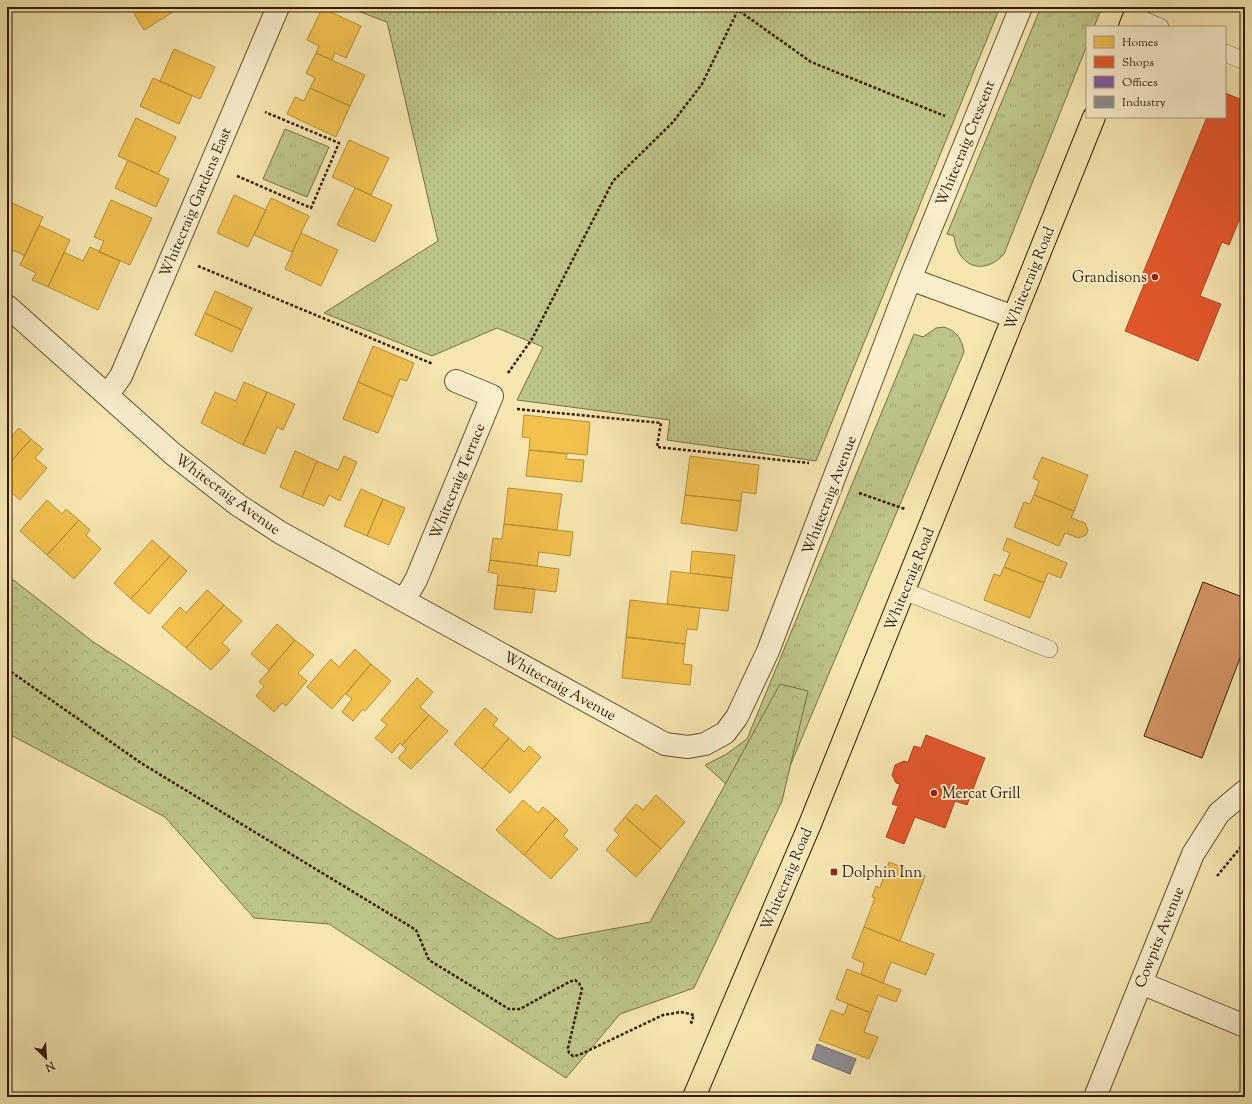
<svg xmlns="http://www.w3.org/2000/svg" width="1252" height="1104" font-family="'Sorts Mill Goudy',serif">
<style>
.grass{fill:url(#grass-tufts);stroke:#7a7046}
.forest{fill:url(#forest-crowns);stroke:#7a7046}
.park{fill:url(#park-dots);stroke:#7a7046}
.homes{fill:#f2c14e;stroke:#ba8f37}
.shops{fill:#e4572e;stroke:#b04521}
.offices{fill:#7b5ea7;stroke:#674a76}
.industry{fill:#8d8d92;stroke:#736b67}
.building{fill:#d39362;stroke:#371b02}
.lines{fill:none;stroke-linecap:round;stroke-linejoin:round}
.service-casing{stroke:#674e2e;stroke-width:18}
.minor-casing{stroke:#674e2e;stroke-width:24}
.primary-casing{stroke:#371b02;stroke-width:24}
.path{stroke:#371b02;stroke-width:2.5;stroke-dasharray:3 2;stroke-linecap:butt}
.service{stroke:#f9efcd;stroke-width:17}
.minor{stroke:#f9efcd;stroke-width:22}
.primary{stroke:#f6e7b2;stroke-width:22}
.poi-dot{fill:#8f2418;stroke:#f9efcd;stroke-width:1.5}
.labels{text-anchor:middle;stroke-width:4;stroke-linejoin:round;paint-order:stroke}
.street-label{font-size:15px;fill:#371b02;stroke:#f9efcd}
.poi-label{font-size:15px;fill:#371b02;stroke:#f9efcd;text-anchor:start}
</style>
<defs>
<pattern id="grass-tufts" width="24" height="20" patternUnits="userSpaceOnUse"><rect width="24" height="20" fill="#bec58a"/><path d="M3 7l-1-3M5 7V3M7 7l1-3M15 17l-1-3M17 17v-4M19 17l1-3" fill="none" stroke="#a4a975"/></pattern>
<pattern id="forest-crowns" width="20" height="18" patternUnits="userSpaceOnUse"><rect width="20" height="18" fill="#bec58a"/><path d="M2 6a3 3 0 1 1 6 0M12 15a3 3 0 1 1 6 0" fill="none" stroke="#a4a975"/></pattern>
<pattern id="park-dots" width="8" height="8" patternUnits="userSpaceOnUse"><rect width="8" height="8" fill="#bec58a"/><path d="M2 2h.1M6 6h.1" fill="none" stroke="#a4a975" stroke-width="1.8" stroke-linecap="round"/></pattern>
</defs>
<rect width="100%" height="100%" fill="#f6e7b2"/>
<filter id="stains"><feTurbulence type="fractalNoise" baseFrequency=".005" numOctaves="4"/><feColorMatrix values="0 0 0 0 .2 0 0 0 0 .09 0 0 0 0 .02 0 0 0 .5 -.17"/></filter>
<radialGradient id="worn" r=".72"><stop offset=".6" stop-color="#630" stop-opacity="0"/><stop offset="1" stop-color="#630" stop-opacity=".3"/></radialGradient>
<path class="grass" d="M1041 7H1102L1094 27H1087V45L1004 254C983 277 957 266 954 236L947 234Z
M285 129 329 147 307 197 263 179Z
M944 327C957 331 962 339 964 352L767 821 705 765 725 755 747 739 914 334 923 337 936 328Z"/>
<path class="forest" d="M7 575 92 641 345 806 557 939 650 922 780 684 808 691 782 801 694 988 620 1014 566 1078 329 924 254 918 165 817 7 733Z"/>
<path class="park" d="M347 7H1000L816 461 667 440 670 420 517 400 543 347 497 328 432 356 324 313 438 241 387 22Z"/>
<path class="homes" d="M130 7H181L144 30Z
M322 8 361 26 346 58 335 53 332 60 316 53 319 46 307 40Z
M174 49 215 67 200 99 160 81Z
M316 53 365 75 350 106 310 88 315 78 306 73Z
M153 78 192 96 179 124 140 106Z
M310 88 350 106 336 137 287 114 295 97 304 101Z
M136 118 176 137 158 174 118 156Z
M349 140 389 158 371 195 332 177Z
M128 160 169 179 156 207 115 188Z
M355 188 392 205 375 242 337 225Z
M234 195 266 210 248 247 217 233Z
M271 198 309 216 292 252 254 235Z
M111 200 152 218 130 265 99 252 104 241 94 237Z
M12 203 43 217 25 256 13 250 8 261 7 213Z
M39 225 70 240 48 287 32 280 36 273 20 265Z
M301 233 338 250 321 286 285 269Z
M90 247 120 261 98 310 48 287 64 252 83 261Z
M215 291 252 308 242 330 205 313Z
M205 313 242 330 232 352 195 335Z
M373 346 414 363 407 381 400 379 393 397 358 382Z
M244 382 267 392 243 445 201 423 215 392 236 401Z
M358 382 393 397 378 433 343 419Z
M267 392 295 404 283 430 277 427 265 454 243 445Z
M524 415 590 422 587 455 529 450 530 438 522 437Z
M19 428 31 439 7 466V433L11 437Z
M31 439 43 449 35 458 47 468 20 500 7 489V466Z
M529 450 567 454 566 459 584 460 582 482 526 476Z
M295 451 317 461 302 497 280 487Z
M344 456 357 462 340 501 329 495 324 506 302 497 317 461 338 470Z
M690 456 759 465 756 494 742 492 741 501 685 495Z
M1042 457 1088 475 1074 511 1034 495 1039 481 1033 478Z
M508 488 562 494 557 530 504 524Z
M361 489 383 499 367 536 344 526Z
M685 495 741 501 737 531 681 523Z
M1034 495 1074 511 1071 518 1085 523 1088 530 1086 535 1079 538 1065 533 1059 546 1014 527 1024 502 1030 504Z
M383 499 405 508 389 545 367 536Z
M47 500 62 514 66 509 79 520 47 555 20 531Z
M79 520 90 530 86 535 101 549 74 579 47 555Z
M504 524 573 532 570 556 539 552 537 566 490 560 493 538 502 539Z
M1007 538 1067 563 1061 578 1048 573 1044 583 1004 567 1010 553 1003 550Z
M152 540 170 556 131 599 114 583Z
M692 551 735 555 732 578 690 573Z
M170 556 187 571 149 614 131 599Z
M490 560 559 569 556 592 497 585 498 574 488 572Z
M1004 567 1044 583 1030 618 984 600 994 574 1000 576Z
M671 571 732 578 728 611 667 604Z
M497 585 535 589 532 613 494 609Z
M207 590 224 605 186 648 162 627 180 607 186 613Z
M630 600 700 608 697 630 687 629 685 644 626 637Z
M224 605 242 621 222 643 230 650 211 670 186 648Z
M277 624 295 640 269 670 251 654Z
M626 637 685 644 683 664 692 665 690 685 622 678Z
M295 640 314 655 298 673 307 681 286 706 282 703 274 712 256 696 264 686 259 682Z
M355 649 371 664 332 709 307 687 331 659 339 667Z
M371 664 391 681 365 711 363 709 353 721 342 712 352 699 346 694Z
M417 678 433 692 420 707 429 715 402 745 400 743 392 753 375 738 387 725 381 720Z
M485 708 498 719 493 725 509 738 482 769 454 744Z
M429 715 448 731 411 769 398 758 406 749 402 745Z
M509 738 524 752 529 746 541 757 510 793 482 769Z
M656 795 685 822 661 849 625 817 636 804 643 810Z
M523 800 538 813 543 807 556 818 524 855 496 830Z
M625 817 661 849 636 877 606 850 619 835 614 830Z
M556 818 568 830 563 836 578 849 551 879 524 855Z
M889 862 925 876 900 941 864 927 875 898 872 897 876 886 880 888Z
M864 927 934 954 926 975 891 962 883 983 861 974 864 963 852 958Z
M847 969 901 990 896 1002 878 995 871 1013 836 999Z
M848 1004 871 1013 864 1032 878 1037 869 1059 819 1040 831 1010 844 1015Z"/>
<path class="shops" d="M1225 93 1245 101V206L1229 245 1222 242 1200 296 1221 304 1198 361 1125 331 1148 275 1143 273 1207 117H1225Z
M926 735 985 758 967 805 955 801 945 828 915 817 904 844 886 837 898 806 892 804 900 784 896 783 892 775 895 765 904 761 908 762 914 746 921 748Z"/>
<path class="offices" d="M1230 7H1245V13Z"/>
<path class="industry" d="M817 1044 856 1059 850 1074 812 1059Z"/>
<path class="building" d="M1203 582 1245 598V645L1202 758 1144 736Z"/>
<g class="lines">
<defs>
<path id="service" d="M1134 16 1160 27
M1225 53 1245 61
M904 591 1049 649"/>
<path id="minor" d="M910 279 1014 317
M7 306 173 454 238 505 281 533 665 744 688 747 705 744 725 733 737 717 768 651 910 279 1021 7
M108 394 121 376 278 7
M404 600 416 580 492 396 456 381
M1141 983 1245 1026
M1095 1097 1193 854 1219 813 1245 791"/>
<path id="primary" d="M1130 27 1138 7
M694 1097 810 824 1094 117"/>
</defs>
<use href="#service" class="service-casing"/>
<use href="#minor" class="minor-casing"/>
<use href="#primary" class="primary-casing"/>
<path class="path" d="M737 7 738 10 811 62 945 116
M237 176 311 208 339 143 265 112
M198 266 433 364
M508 373 532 339 613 181 673 122 702 84 738 10
M517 409 661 423 657 447 809 463
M859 493 905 509
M7 669 141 763 416 930 429 960 509 1009H520L569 982 575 980 579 983 582 989 568 1048 569 1053 573 1056 579 1055 663 1015 681 1012 694 1015 691 1022 693 1024
M1217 876 1245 842"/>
<use href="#service" class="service"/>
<use href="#minor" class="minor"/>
<use href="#primary" class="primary"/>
</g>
<g class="poi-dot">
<circle cx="1155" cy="277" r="4"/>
<circle cx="934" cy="793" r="4"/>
<rect x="830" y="868" width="8" height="8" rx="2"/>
</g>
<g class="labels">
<g class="street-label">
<text transform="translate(965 143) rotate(-68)" y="5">Whitecraig Crescent</text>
<text transform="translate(195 202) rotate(-67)" y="5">Whitecraig Gardens East</text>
<text transform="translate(1029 278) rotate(-68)" y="5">Whitecraig Road</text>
<text transform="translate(457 481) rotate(-68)" y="5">Whitecraig Terrace</text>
<text transform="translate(228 494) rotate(36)" y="5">Whitecraig Avenue</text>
<text transform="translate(829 495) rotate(-69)" y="5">Whitecraig Avenue</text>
<text transform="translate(909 579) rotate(-68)" y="5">Whitecraig Road</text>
<text transform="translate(560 686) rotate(29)" y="5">Whitecraig Avenue</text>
<text transform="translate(786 879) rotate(-67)" y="5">Whitecraig Road</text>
<text transform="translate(1159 937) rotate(-68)" y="5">Cowpits Avenue</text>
</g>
<g class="poi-label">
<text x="1147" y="282" text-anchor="end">Grandisons</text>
<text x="942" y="798">Mercat Grill</text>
<text x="842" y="877">Dolphin Inn</text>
</g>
</g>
<rect width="1252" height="1104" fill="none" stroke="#f6e7b2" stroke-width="24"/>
<rect x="8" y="8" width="1236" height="1088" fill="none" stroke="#371b02" stroke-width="2"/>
<rect x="12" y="12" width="1228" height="1080" fill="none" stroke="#371b02"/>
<rect x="1086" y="26" width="140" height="92" fill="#f9efcd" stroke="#ab9a7c"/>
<rect x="1094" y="36" width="20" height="12" fill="#f2c14e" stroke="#ab9a7c"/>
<text x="1122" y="46" font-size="12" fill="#371b02">Homes</text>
<rect x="1094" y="56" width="20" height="12" fill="#e4572e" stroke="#ab9a7c"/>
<text x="1122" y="66" font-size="12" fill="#371b02">Shops</text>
<rect x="1094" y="76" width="20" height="12" fill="#7b5ea7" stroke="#ab9a7c"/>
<text x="1122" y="86" font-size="12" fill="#371b02">Offices</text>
<rect x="1094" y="96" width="20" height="12" fill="#8d8d92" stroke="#ab9a7c"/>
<text x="1122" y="106" font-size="12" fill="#371b02">Industry</text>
<g transform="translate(46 1058) rotate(155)" stroke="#f9efcd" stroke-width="3" paint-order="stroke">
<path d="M0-3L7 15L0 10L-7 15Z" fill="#371b02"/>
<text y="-6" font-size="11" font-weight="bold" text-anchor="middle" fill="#371b02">N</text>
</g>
<rect width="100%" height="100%" filter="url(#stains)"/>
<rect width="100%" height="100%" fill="url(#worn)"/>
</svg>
